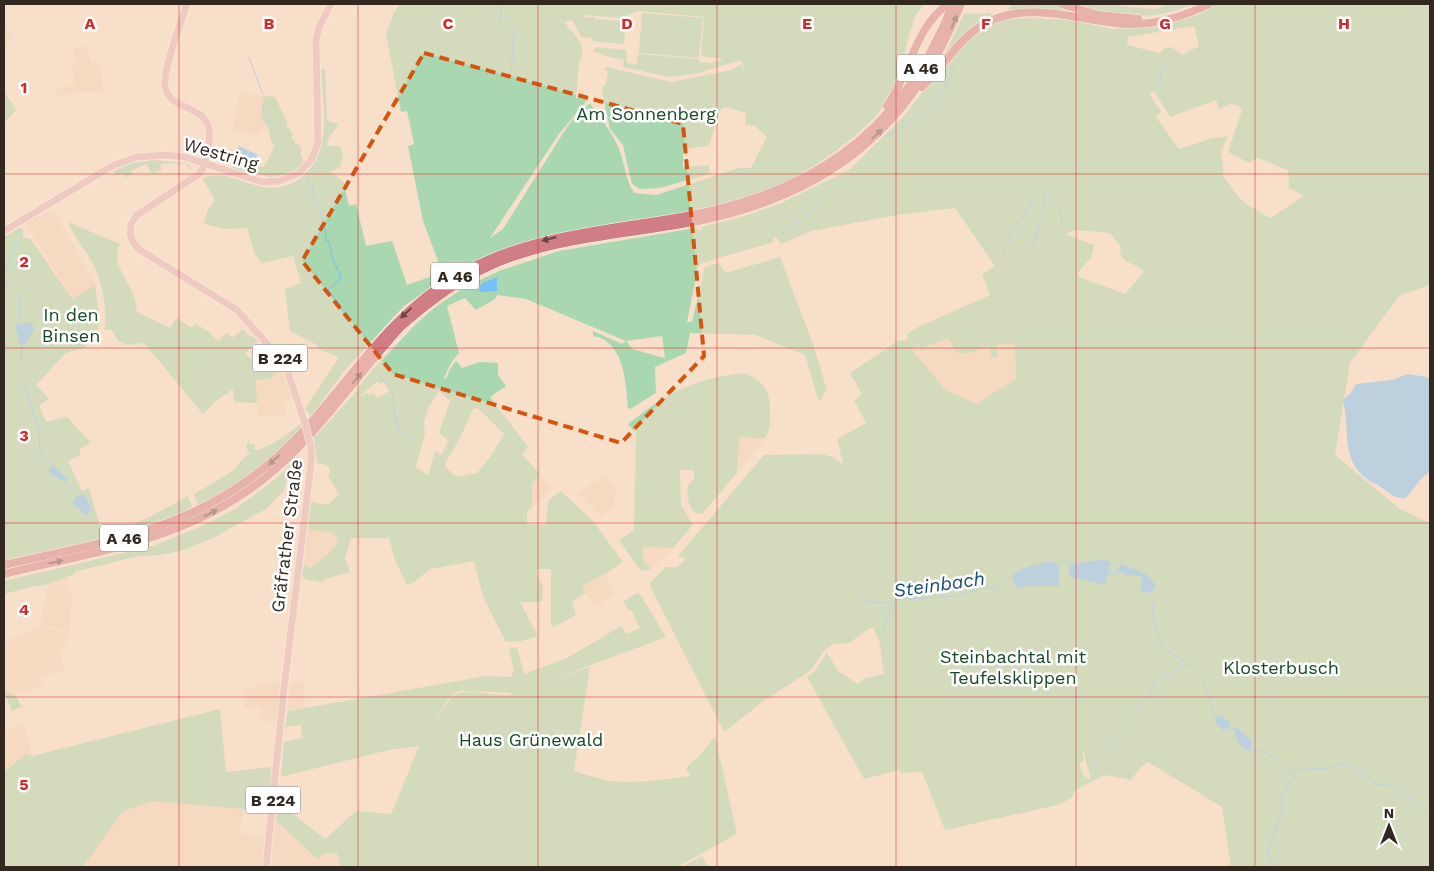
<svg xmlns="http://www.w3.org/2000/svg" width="1434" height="871" font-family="'Work Sans',sans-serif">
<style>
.built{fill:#f1d2b6}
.green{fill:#a9d7b0;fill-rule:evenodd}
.water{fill:#76bff8}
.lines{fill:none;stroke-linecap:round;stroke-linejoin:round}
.stream{stroke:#76bff8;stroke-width:1}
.primary-casing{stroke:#fff;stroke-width:8}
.highway-casing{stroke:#fff;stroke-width:9}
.primary{stroke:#e3b1b6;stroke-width:7}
.highway{stroke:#d07d86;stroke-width:8}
.primary-bridge-casing{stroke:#fff;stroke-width:8;stroke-linecap:butt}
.primary-bridge{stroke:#e3b1b6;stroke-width:7}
.oneway{fill:#694644}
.marked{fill:none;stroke:#d6540e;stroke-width:4;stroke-dasharray:10 6;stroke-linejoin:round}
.grid{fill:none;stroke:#d62828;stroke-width:1;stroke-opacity:0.55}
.labels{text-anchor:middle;stroke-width:5;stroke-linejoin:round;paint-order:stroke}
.shield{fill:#fff;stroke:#706863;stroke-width:1}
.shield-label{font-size:16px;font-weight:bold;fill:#322820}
.park-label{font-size:18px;fill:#174a24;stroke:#fff}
.street-label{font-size:18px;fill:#322820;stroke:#fff}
.water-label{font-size:19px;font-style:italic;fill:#174d72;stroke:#fff}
.grid-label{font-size:16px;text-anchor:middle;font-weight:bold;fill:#d62828;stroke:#fff;stroke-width:5;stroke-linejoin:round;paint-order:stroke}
</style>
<rect width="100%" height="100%" fill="#f8dfc9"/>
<path class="built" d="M4 25 13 40 4 46Z
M87 46 91 62H98L104 91 73 93 58 97 56 89 76 84 71 65 76 64 73 49Z
M246 93 264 96 261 118 268 127 255 135 232 130 240 94Z
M46 212 55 214 64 230 65 229 95 285 72 299 26 223Z
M990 295 1015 347 1016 379 976 404 946 390 904 341 908 338 907 334 916 328Z
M281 367 292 398 283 400 287 415 258 416 256 380 269 379Z
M718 422 748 437 765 438 737 473 721 472Z
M541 475 553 489 532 507V483Z
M606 475 617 491 613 506 601 516 577 493Z
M308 529 334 533 338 542 328 554 310 568 304 565Z
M643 547 673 548 651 569 643 560Z
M605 574 614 594 595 607 581 586Z
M68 577 67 593 72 595 69 631 40 625 49 583Z
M41 627 66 633 68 639 60 652 64 671 39 676 42 686 15 695 4 692V642Z
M275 681 281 682 277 722 259 721 261 707H244L245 689Z
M304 681 305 708 288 711 290 686 294 683Z
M23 722 32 756H24L5 770 4 768V733Z
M151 801 243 809 240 834 266 836 262 867H83L122 812Z
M276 820 317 859 326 853H337L341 867H271Z"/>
<path class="green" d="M400 4H925C922 7 918 11 916 15 913 20 912 28 910 33 900 66 898 93 873 119 841 152 791 184 746 198 646 228 531 219 442 280L437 258 423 221 408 146 414 144 407 111 401 112 386 34 394 13ZM638 11 704 17 701 56 724 59 711 63 699 62V59L638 54 637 64 627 63 626 50 596 47 593 51 606 56 624 60 623 67 669 77 698 73 741 60 745 75 741 64 732 70 671 82 606 67 604 69 608 73 605 86H603L602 90 610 129 623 145 632 184 640 189 659 188 710 174 709 165 683 167V149L709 146 720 110 725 107 746 113 745 125 755 126 767 137 751 168H739L656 195 634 193C625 178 625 164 619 149 612 132 600 118 590 103L572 120 560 138 503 229 490 238 559 134 589 98H576L579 62C590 48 573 33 564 22L572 20 582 38 583 33V37L592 38V41L624 44 626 21 594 19V17L584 18V15L621 18Z
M1013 4H1053L1080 14C1055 11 1031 7 1006 12Z
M1073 4H1120V6L1155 9 1168 4H1192C1165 18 1130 18 1099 13 1091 11 1082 7 1073 4Z
M1215 4H1430V285L1399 296 1350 363 1335 455 1400 509 1430 523V867H1231L1222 807 1148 762 1140 768 1131 780 1105 775 1074 791 1072 798 1057 805 945 830 922 772 900 773 899 770 864 779 807 677 815 671 827 652 839 673H842L858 684 865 678 884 674 879 640 873 628H870L849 643 833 644 824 651 810 671 765 700 724 732 651 588 650 583 666 567H677L686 559 678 556 764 455 822 454 833 457 843 464 837 439 866 423 854 400 862 394 850 373 899 340 904 341 908 338 907 334 916 328 990 295 982 274 995 266 955 208 903 214 811 231 781 244 776 237 773 238 774 242 702 263 698 267 687 322H692L705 267 719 263 726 273 780 257 813 344 827 390 819 402 805 355 755 335 690 333 686 353 655 367 656 393 630 409 628 408C626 383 624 340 593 336V331L622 344 626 341 526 299 497 295 495 299 476 310 465 298 447 306 459 353 451 363 444 378 446 379 450 369 456 361 462 368 480 362 498 363V375L506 386 490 397 528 447 522 454 541 475 532 483V507L527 512V524L546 525 548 501 559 492H562L592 520 623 562 605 574 582 586 586 593 572 601 576 615 554 627 551 626V569H537V576L543 585 542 602H520L538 636 522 641 506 642 483 597 474 561 430 569 413 583 407 585 395 560 389 538H351L345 559 350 572 328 578 321 582 305 579 302 576 304 565 310 568 328 554 338 542 334 533 308 529 311 502 328 505 339 494 328 476 330 469 327 465 317 463 314 438 354 394 367 376 416 324 434 308 465 287 499 271 559 251 695 228 701 230 704 226 745 216 781 203 849 170 904 116 945 63 975 34 1004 19 1033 18 1073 20 1112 29 1165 24 1198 15ZM1194 26 1199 46 1182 55 1172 47 1165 48 1159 53 1127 45 1128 37ZM1154 91 1170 117 1216 100 1219 109 1230 104 1238 105 1242 110 1228 152 1249 163 1258 158 1288 170 1289 188 1304 196 1270 218 1249 206 1239 198 1224 177 1221 151 1228 136 1210 139 1179 149 1156 117 1161 112 1150 94ZM1075 230 1110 233 1121 247 1120 254C1127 266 1136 262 1144 272L1125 294 1079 277 1078 272 1091 258 1094 245 1065 234ZM662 336 665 358 632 349 626 341ZM948 338 956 352 967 354 989 346 992 358 998 356 996 345 1013 343 1015 347 1016 379 976 404 946 390 911 349 918 345 921 348ZM378 381 379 384 385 381 390 391 377 398 373 393 369 395 367 393 361 396V395ZM439 391 450 401 439 433 448 440 442 455 435 451 428 475 417 468 415 469 425 434 424 422 428 408ZM478 408 504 434 491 456 477 473 457 477 446 468 445 464 461 436 473 409ZM1082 748 1083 749 1091 780 1083 775 1079 764 1084 760Z
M642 13 703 18 699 58 639 53Z
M991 13 992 18 971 28 943 58 964 14Z
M321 69H325L327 121 339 124 328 139 327 146H340L343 157 340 168 330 171 343 181 349 206 356 204 366 246 392 241 407 285 435 275 438 283 404 306 345 370 311 416 305 409 339 357 322 351 315 344 290 331 285 289 301 283 293 256 261 263 254 252 247 228 226 229 204 224 207 212 215 200 202 178C227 170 238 182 262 187 274 189 288 187 298 180 334 155 323 107 321 69Z
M4 91 16 110 4 123Z
M264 96 275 97 288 124 286 125 293 134 291 138 295 140V144H299L302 150 300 153C301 156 303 158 303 161 304 170 278 177 271 177 267 177 262 175 258 174L257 176 232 168 235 165 240 167 243 162 257 168 259 165 264 167 275 145 271 141 268 127 261 118Z
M152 160 185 163 189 164 192 171 185 163 178 165 176 163 160 164 162 169 153 175 146 164 131 171 132 173 125 178 123 174 117 175 114 171 129 164Z
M68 222 120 244C110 263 128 279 134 296 136 301 136 307 137 312L170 328 176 318 192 328 195 323 209 332 218 341 227 333 232 338 243 329 250 337 252 335 258 341 245 353 256 365 277 363 281 367 270 379 256 380 257 403 234 402 233 389 216 401 203 414 144 343 127 345 118 341 111 329 104 331C108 312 102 279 92 262 85 249 73 236 68 222Z
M21 227 23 231V237L31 239 72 299 95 285 100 321 96 335 84 348 66 353 36 385 49 399 39 405 46 422 67 417 91 443 79 449 81 455 68 461 82 491 89 488 101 530 123 527 148 518 188 496 193 509 134 531 4 561V325L5 326 4 322V237Z
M743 373C766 381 771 393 770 415 770 424 770 430 765 438L739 437 737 473 702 514H697C687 507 687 497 688 485L694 479V470H680L681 505 693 525 673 548 643 547V560L651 569 646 571 640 570 619 540 634 530 636 434 628 424C641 414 655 403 669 395 692 382 718 376 743 373Z
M300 424 302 427 270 459 248 477 199 507 194 494 236 469 238 464 251 452H248L246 446 249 440V444H255V450C268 449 289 433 300 424Z
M298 457 288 475 284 490 266 509 213 538 181 551 159 555 139 556 74 572 73 575 49 583V584L30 587 4 594V581L153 546 200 527 235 509 273 481Z
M637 593 640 594 666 637 551 680 590 667 574 771C586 775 599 779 612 781 638 784 664 779 690 776L686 768 700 755 715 736 737 834 677 867H341L337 853H326L317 859 276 820 278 802 325 839 356 811 391 814 419 746 389 750 281 777 284 742 302 738 301 725 285 727 288 711 486 676 512 677V674L514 672 509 648 517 647 524 674 567 658 621 626 626 634 640 628 631 610 629 611 623 601ZM458 691H463L515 693C498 700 468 685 454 696 446 703 441 713 435 721L446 702Z
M4 692 15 695 22 707 12 711Z
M220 709 226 772 272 767 268 811 151 801 122 812 83 867H4V768L6 770 24 756 25 753 32 756Z
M702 856 708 867H682Z"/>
<path class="water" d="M239 146 258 155 253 165 234 156Z
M497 277V291L479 292 481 284Z
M28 322 33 325 34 330 25 344 21 346 15 326 17 324Z
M1408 374 1427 377 1430 379V471L1420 480 1406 498C1393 499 1389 492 1378 485 1375 483 1371 483 1368 480 1339 458 1351 431 1343 400L1350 394 1356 384 1392 380Z
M53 465 67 479V482L58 479 49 472V469Z
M84 494 92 510 85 515 72 502 77 496Z
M1104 560 1111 562V564L1105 584H1101L1069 576V564Z
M1045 562H1052L1058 564 1059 568V586H1026L1017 589 1012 577C1019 567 1034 566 1045 562Z
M1121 564C1136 570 1148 571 1156 586L1154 590 1149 593 1141 591 1140 587 1142 583 1141 576 1134 574 1127 576 1117 569Z
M1217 716H1222L1230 722 1229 727 1224 731 1215 723Z
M1236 727 1253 742 1249 752C1240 747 1235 740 1234 728Z"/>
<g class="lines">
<path class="stream" d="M502 4 500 21 506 27 513 29 515 32 512 39 513 49 511 71
M249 58 263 94
M1165 65 1166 59
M1155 88 1161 83V72L1165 68
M263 111 264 103
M264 115 274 129
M889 137C918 114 942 103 955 66
M308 178 309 184 313 187 312 192C319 207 326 223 326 241L329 242 333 259 341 278 328 290 340 305 346 320
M1046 194C1054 203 1063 212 1062 225
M1039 221 1044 209V194
M1020 222 1034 199 1040 195
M781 234 827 199
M1008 242 1014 225 1018 223
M1032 247 1039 226
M1003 260 1004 252
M4 274 15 248 17 246 16 243
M4 280C18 295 20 295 21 317
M350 325 355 333
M21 361 22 345
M379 374 393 395 395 418 401 433 411 439 414 443
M23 379 39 432 40 451 43 453V458L53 466
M65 483 75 493
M1058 564 1059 562 1067 561 1071 563 1073 566
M1108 573 1121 572
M1132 574 1140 576
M858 593 864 601 869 603 878 602 889 603 905 597 909 599 955 596 987 587 998 590V586L1004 579 1015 580
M1152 603 1155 629 1165 649 1190 665 1203 678 1216 718
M881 636 887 617 894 608 895 603
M1227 726 1235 730
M1250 748C1255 752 1257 750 1262 752 1273 754 1279 765 1290 770L1329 768 1339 764 1350 765 1362 772 1374 783 1380 785 1387 784 1402 792 1417 803 1430 817
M1106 749 1110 744 1114 741 1134 709 1146 701 1154 681 1188 664
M1092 768 1100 756
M1275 867 1268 854 1269 845 1282 814V795L1288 785 1295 777 1296 772"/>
<defs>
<path id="primary" d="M187 4C181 22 163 69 165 86 170 117 219 98 208 149 207 157 205 168 199 174L137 215C127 226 128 240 140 250L237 310 285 364 304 420
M4 231 112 166 137 157 166 155 185 157 262 182 280 181 299 173 311 160 318 143 316 41 319 27 331 4
M266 867 283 697 311 464V447"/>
<path id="highway" d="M1062 4 1098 15 1138 19
M922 87C945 66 958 38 986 23 1031 0 1078 21 1125 24 1154 25 1183 17 1209 4
M887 106C910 74 914 28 948 4
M4 565C126 537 219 526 308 426 355 373 393 312 457 275 521 238 592 231 663 220 804 199 899 140 953 4
M4 574C115 547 210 537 295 451 333 412 364 367 401 327 427 304 455 282 488 267 554 237 628 235 698 221 828 195 912 128 961 4"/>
</defs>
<use href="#primary" class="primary-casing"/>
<use href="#highway" class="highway-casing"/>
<use href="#primary" class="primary"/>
<use href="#highway" class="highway"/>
<defs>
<path id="primary-bridge" d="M304 420 311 447"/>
</defs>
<use href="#primary-bridge" class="primary-bridge-casing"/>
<use href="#primary-bridge" class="primary-bridge"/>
</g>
<defs><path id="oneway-solid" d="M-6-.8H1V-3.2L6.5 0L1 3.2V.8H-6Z" transform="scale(1.25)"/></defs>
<g class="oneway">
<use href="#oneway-solid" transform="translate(954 22) rotate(-66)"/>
<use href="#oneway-solid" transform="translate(877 134) rotate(-43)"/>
<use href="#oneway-solid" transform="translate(549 239) rotate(165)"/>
<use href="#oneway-solid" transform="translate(406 313) rotate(137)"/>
<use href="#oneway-solid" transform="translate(357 378) rotate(-51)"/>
<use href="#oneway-solid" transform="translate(274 460) rotate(138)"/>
<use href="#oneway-solid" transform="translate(211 513) rotate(-27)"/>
<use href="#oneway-solid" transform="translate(56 562) rotate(-12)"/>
</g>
<path d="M0 0H1434V871H0ZM424 53 683 124 704 356 621 443 393 374 302 261Z" fill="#f8dfc9" fill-opacity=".55" fill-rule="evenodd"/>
<path class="marked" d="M424 53 683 124 704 356 621 443 393 374 302 261Z"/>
<path class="grid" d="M179 4V867M358 4V867M538 4V867M717 4V867M896 4V867M1076 4V867M1255 4V867M4 174H1430M4 348H1430M4 523H1430M4 697H1430"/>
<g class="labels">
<g class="shield">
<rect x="897" y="54.5" width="48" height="27" rx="4"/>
<rect x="431" y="262.5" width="48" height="27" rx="4"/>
<rect x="252.5" y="344.5" width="55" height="27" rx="4"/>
<rect x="100" y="524.5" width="48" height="27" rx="4"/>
<rect x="245.5" y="786.5" width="55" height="27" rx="4"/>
</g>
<g class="shield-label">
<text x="921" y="74">A 46</text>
<text x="455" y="282">A 46</text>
<text x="280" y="364">B 224</text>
<text x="124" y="544">A 46</text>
<text x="273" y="806">B 224</text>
</g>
<g class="park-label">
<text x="646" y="120">Am Sonnenberg</text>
<text x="71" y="321">In den<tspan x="71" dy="21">Binsen</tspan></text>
<text x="1013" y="663">Steinbachtal mit<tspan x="1013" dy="21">Teufelsklippen</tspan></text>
<text x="1281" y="674">Klosterbusch</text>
<text x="531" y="746">Haus Grünewald</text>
</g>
<g class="street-label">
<text transform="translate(221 154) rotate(16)" y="6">Westring</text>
<text transform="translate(287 536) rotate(-83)" y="6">Gräfrather Straße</text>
</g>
<g class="water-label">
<text transform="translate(939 584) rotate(-8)" y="7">Steinbach</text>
</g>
</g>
<g class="grid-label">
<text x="90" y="29">A</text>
<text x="269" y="29">B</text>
<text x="448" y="29">C</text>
<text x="627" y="29">D</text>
<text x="807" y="29">E</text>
<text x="986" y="29">F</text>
<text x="1165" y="29">G</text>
<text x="1344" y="29">H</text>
<text x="24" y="93">1</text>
<text x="24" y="267">2</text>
<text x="24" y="441">3</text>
<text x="24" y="615">4</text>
<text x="24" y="790">5</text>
</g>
<rect width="1434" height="871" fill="none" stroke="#322820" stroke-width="10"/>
<g transform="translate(1389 826)" stroke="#ffffff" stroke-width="4" paint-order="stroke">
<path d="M0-4L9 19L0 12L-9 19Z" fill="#322820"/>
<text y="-8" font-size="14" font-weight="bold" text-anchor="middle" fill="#322820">N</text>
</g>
</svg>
